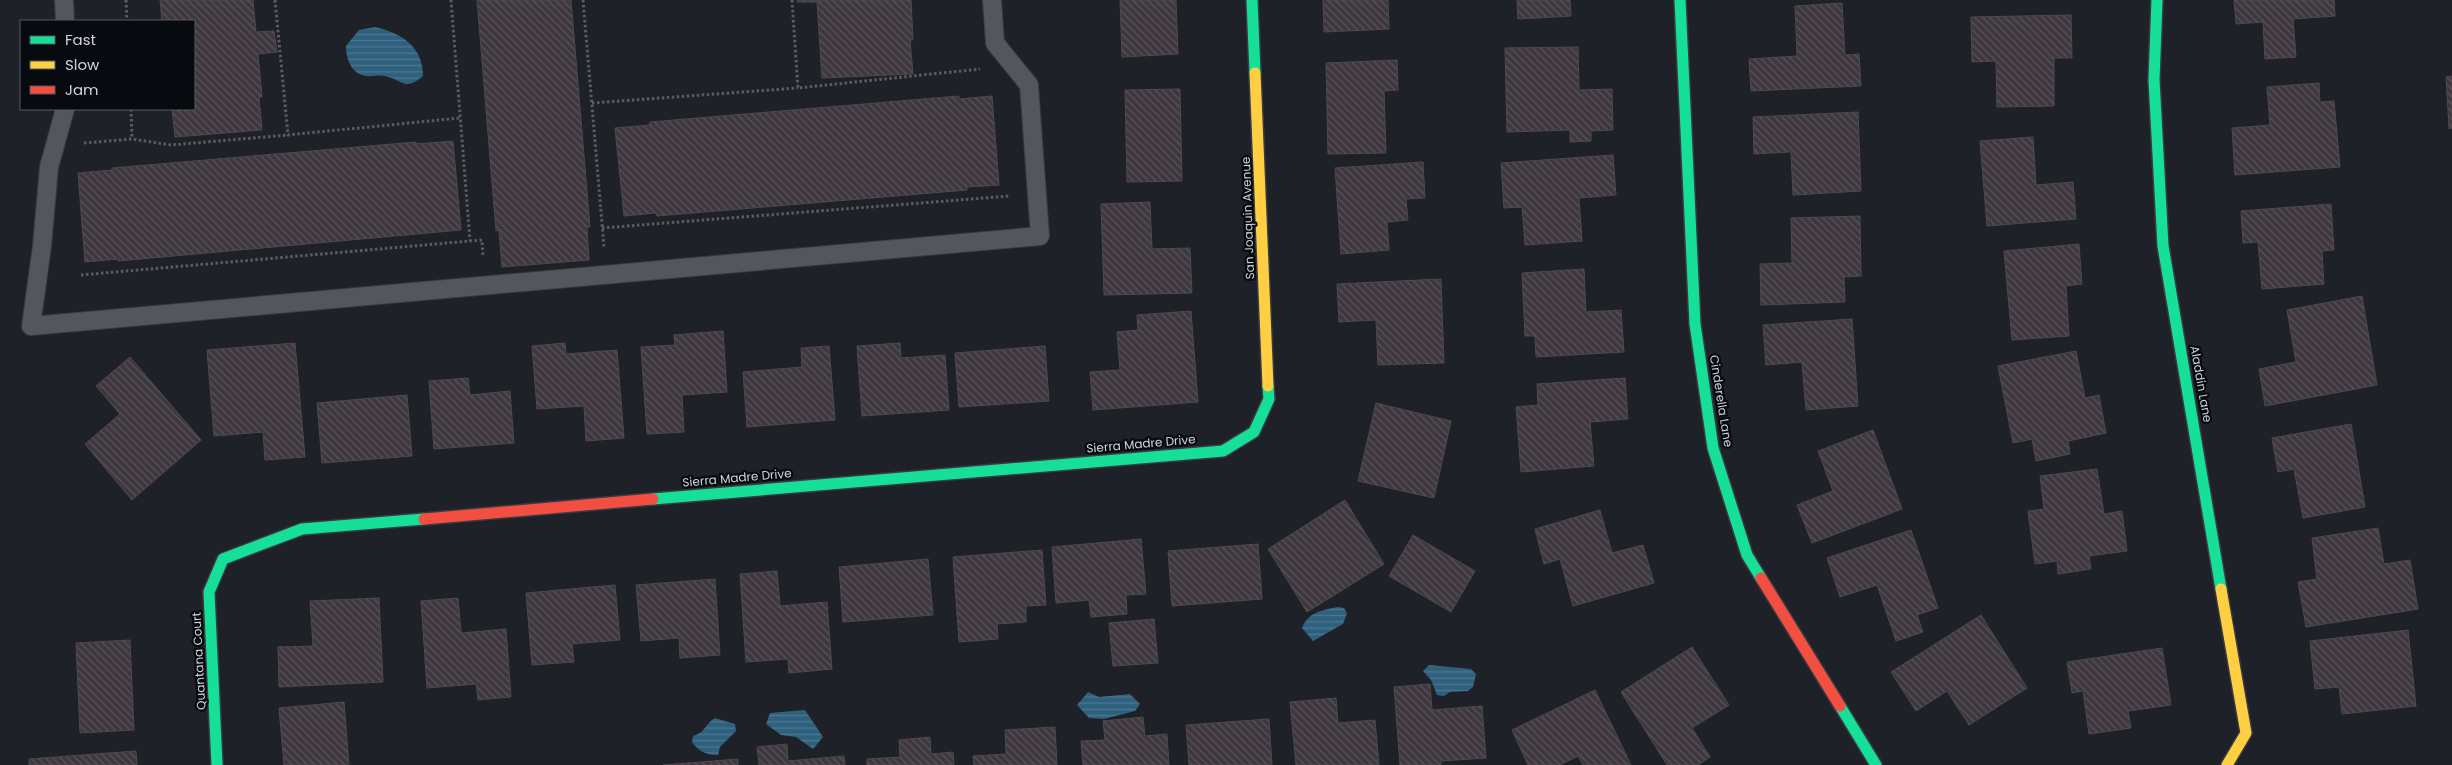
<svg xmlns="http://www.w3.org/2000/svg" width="2452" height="765" font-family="Poppins,sans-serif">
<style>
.water{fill:url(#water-rules)}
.building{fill:url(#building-back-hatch);stroke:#4c4a4e}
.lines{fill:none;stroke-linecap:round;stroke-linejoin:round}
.lane-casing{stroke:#393b41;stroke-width:20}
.fast-casing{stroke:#393b41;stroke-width:14}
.slow-casing{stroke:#393b41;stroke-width:14}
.jam-casing{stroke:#393b41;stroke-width:14}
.path{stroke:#5a5c61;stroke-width:3;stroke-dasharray:2.5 2.5;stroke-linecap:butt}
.lane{stroke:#53565b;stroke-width:18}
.fast{stroke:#16e098;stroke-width:11}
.slow{stroke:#ffcf43;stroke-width:11}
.jam{stroke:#f24e42;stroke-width:11}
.labels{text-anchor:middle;stroke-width:4.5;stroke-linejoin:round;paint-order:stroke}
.street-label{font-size:12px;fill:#cfd4db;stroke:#070a0f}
</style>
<defs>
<pattern id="water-rules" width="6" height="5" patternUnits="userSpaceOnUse" patternTransform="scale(1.25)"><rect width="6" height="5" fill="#2f617f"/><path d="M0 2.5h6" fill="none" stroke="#4c7791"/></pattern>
<pattern id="building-back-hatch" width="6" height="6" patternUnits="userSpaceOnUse" patternTransform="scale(1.25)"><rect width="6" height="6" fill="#3f373e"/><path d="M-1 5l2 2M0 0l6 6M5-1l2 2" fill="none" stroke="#5a5359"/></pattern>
</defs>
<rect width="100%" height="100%" fill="#1e2127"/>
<path class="water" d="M375 27C401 33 423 46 423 76 405 91 404 81 385 76 378 74 368 78 362 75 350 71 346 57 346 46L359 30Z
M1338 607 1344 608 1347 613 1343 624 1313 641 1302 628C1308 612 1323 610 1338 607Z
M1429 665 1471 669 1476 674 1473 687 1468 691 1450 692 1444 696 1437 695 1431 680 1423 671Z
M1088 692 1099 697 1130 694 1140 704 1135 711 1104 719 1089 718 1077 705Z
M805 710 823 737 813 749 796 737 781 735 766 724 770 713Z
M715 718 735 724 736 731 720 747 718 755C706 755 698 751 692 742L693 736C705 733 706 723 715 718Z"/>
<path class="building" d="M160 0H253L256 32 274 31 277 52 258 54 262 97H259L262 130 175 137 172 109H194V21H162Z
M477 0H571L590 227H587L589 260 502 267 499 230 496 231Z
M797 0H911L913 40H910L913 74 822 78 817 2H797Z
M1120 0H1176L1178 54 1122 57Z
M1323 0H1388L1389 29 1324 32Z
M1517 0H1570L1571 16 1518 19Z
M2234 0H2334L2335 16 2293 19 2296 57 2265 59 2263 22 2236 24Z
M1842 3 1845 55 1859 54 1861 86 1751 91 1749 59 1797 56 1795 6Z
M2071 15 2072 58H2054V106L1997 107 1996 61 1972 62 1971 17Z
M1578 47 1579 90 1612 89 1613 130 1591 131V141L1570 142V130L1507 132 1505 48Z
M1397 60 1398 90 1384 91 1386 153 1328 154 1326 63Z
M2452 76V128L2449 129 2446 77Z
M2319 83 2320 102 2334 101 2340 167 2235 175 2232 128 2270 125 2267 87Z
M1180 89 1182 181 1127 182 1125 90Z
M959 96V99L992 96 999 185 967 187V190L955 191 657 216 656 213 624 216 615 128 649 125 650 122Z
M1858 112 1861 191 1793 195 1791 152 1754 154 1753 117Z
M2033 137 2036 185 2073 182 2076 219 1987 226 1980 141Z
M453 141 461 230 118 261V259L85 262 78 173 112 170V168L416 142V144Z
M1613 155 1616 195 1579 198 1582 241 1525 245 1522 207 1504 208 1501 163Z
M1423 162 1425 198 1406 199 1408 220 1387 222 1389 250 1341 254 1335 168Z
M1150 202 1152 249 1190 248 1192 293 1104 295 1101 204Z
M2331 204 2334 250 2322 251 2324 284 2262 289 2258 242 2243 243 2241 211Z
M1860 216 1861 276 1844 277 1845 302 1761 305 1760 264 1792 263 1791 218Z
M2079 244 2082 284 2066 286 2069 336 2012 340 2004 251Z
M1584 269 1586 312 1621 310 1624 352 1536 357 1535 336H1525L1522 273Z
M1441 279 1444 363 1378 365 1376 320 1339 322 1337 284Z
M2362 296 2377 385 2265 406 2259 369 2296 362 2287 310Z
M1191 311 1198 402 1093 410 1090 372 1120 370 1117 332 1138 330 1137 315Z
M1852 319 1858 406 1806 410 1802 362 1766 365 1763 325Z
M723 331 727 392 682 395 684 432 647 434 641 347 675 345 674 335Z
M295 343 305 457 265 460 263 432 214 436 207 350Z
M565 343 566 354 617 350 624 438 586 441 584 406 537 409 532 346Z
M900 343 901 358 945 355 949 410 862 416 857 346Z
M829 346 835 420 747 427 743 372 802 367 801 348Z
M1045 346 1049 401 959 407 955 353Z
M2076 351 2085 398 2099 395 2106 433 2068 441 2070 454 2036 461 2032 439 2013 443 1998 366Z
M130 357 201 440 132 500 85 444 120 414 96 386Z
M468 378 470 395 510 391 514 443 434 449 429 381Z
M1625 378 1628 419 1590 422 1594 466 1521 472 1516 407 1538 405 1537 384Z
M407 395 412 456 322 463 317 403Z
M1376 403 1451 421 1434 498 1358 481Z
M2351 424 2365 507 2303 518 2294 469 2278 472 2272 438Z
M1873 430 1902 509 1812 543 1797 505 1833 491 1818 451Z
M2097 469 2104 514 2122 511 2127 551 2089 556 2091 569 2058 574 2057 561 2035 564 2028 511 2044 509 2040 476Z
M1345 500 1384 564 1307 612 1268 549Z
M1600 510 1612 553 1643 545 1654 583 1573 606 1560 559 1544 564 1535 529Z
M2378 528 2384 564 2410 560 2418 609 2306 627 2298 582 2317 579 2312 538Z
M1911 530 1938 608 1917 615 1923 632 1896 641 1877 585 1840 597 1827 558Z
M1413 535 1475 571 1451 612 1389 576Z
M1141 539 1146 594 1126 595 1127 614 1091 617 1089 600 1056 603 1052 547Z
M1258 544 1262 599 1172 606 1168 551Z
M1042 550 1046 605 1026 606V622L997 624 998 639 959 642 953 557Z
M928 559 933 615 843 622 839 567Z
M777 571 780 606 827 602 832 669 789 673 788 659 746 662 740 574Z
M715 579 720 655 680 658 679 638 641 641 636 585Z
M615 585 620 640 572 644 574 662 532 665 526 593Z
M379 598 383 682 279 687 278 647 313 646 310 601Z
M458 598 461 633 506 629 511 697 478 700 476 684 427 688 421 601Z
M1981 615 2027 688 1969 725 1947 691 1916 711 1891 672Z
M1154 619 1158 663 1113 666 1109 623Z
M2408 630 2416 706 2342 714 2339 687 2315 689 2310 641Z
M130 640 134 730 80 733 76 643Z
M1692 647 1729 705 1692 728 1710 757 1698 765H1667L1621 692Z
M2162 648 2171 705 2128 711 2131 728 2089 734 2083 691 2072 693 2067 662Z
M1430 684 1432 710 1482 706 1486 758 1441 761V765H1400L1394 687Z
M1595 690 1631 765H1583L1578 756 1560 765H1528L1512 730Z
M1336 698 1338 723 1375 720 1379 765H1296L1290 702Z
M344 702 349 765H284L279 708Z
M1143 717 1145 736 1167 734 1169 765H1083L1081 741 1105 740 1103 721Z
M1269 719 1272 765H1189L1186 725Z
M1055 727 1057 765H974L973 756 1006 754 1005 730Z
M930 737 931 754 953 752 954 765H867V759L900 757 899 740Z
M787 744 788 761 844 756 845 765H759L757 747Z
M136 751 137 765H29V759Z
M738 759V765H663Z"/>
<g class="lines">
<defs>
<path id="lane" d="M64 0 65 21
M65 109 49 167 42 246 31 326 1040 236 1029 85 995 43 992 0"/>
<path id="fast" d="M1252 0 1255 73
M1680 0 1695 324 1713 448 1747 555 1761 578
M2157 0 2154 80 2163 246 2221 589
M653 499 1223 451 1254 432 1269 399 1268 386
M1840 706 1876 765
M217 765 209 592 223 559 302 529 424 519"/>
<path id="slow" d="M1255 73 1268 386
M2221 589 2246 733 2227 765"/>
<path id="jam" d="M424 519 653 499
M1761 578 1840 706"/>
</defs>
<use href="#lane" class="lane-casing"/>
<use href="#fast" class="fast-casing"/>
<use href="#slow" class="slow-casing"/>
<use href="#jam" class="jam-casing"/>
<path class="path" d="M126 0 127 21
M275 0 288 135 459 118
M451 0 470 241
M583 0 604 247
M792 0 798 88 980 69
M592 103 798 88
M131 109 132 139
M84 143 132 139 171 145 288 135
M602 228 1010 196
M81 275 482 240 483 257"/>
<use href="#lane" class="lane"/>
<use href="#fast" class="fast"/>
<use href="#slow" class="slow"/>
<use href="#jam" class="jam"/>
</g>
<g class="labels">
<g class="street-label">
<text transform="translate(1248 218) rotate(-92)" y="4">San Joaquin Avenue</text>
<text transform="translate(2201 384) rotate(80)" y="4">Aladdin Lane</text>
<text transform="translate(1721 401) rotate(81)" y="4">Cinderella Lane</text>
<text transform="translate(1141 444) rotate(-5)" y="4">Sierra Madre Drive</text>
<text transform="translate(737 478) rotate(-5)" y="4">Sierra Madre Drive</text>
<text transform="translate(199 661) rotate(-93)" y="4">Quantana Court</text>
</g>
</g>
<rect x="20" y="20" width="175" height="90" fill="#070a0f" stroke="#575b61"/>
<rect x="30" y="36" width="25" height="8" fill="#16e098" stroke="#575b61"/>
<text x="65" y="45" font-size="15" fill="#cfd4db">Fast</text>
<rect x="30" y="61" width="25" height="8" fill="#ffcf43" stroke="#575b61"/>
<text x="65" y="70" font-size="15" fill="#cfd4db">Slow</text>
<rect x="30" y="86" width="25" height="8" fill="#f24e42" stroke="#575b61"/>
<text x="65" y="95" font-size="15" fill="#cfd4db">Jam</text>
</svg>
